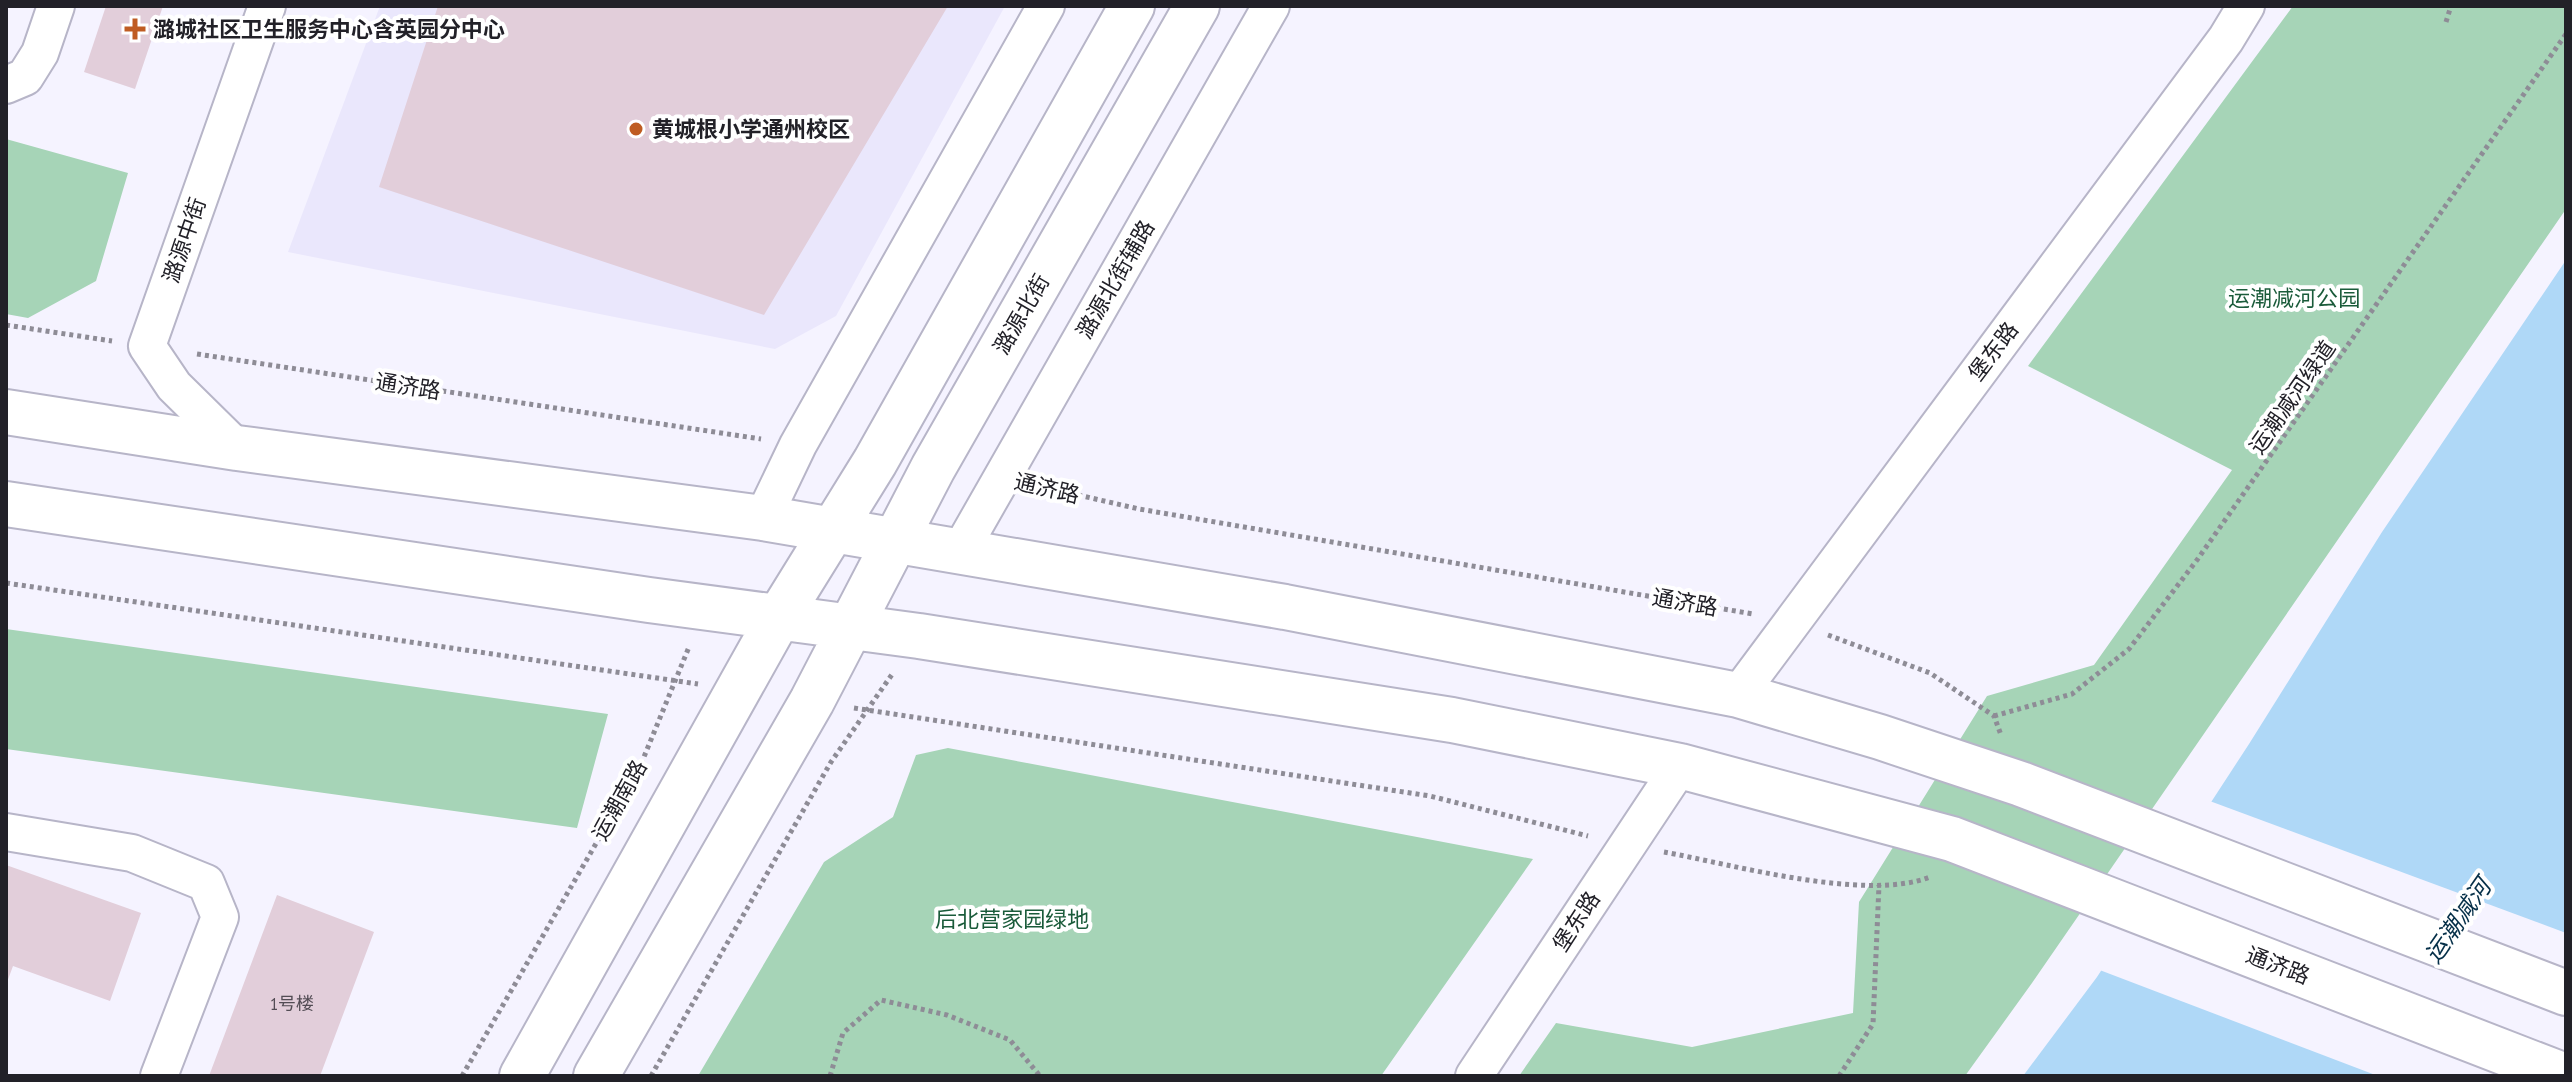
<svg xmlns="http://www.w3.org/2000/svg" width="2572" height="1082" font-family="'PT Sans Narrow','Noto Sans SC',sans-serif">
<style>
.built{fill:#eae7fc}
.green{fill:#a6d4b7}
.water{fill:#afd8f7}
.pier{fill:#f5f3ff}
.building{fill:#e2ceda}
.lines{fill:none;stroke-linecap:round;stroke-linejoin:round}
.minor-casing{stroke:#b7b5c8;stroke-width:40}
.major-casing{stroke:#b7b5c8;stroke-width:48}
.path{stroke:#8e8c96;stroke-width:5;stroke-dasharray:4 4;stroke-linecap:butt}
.minor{stroke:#fff;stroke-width:36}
.major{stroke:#fff;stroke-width:44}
.poi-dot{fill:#bf5c22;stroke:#fff;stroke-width:3}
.labels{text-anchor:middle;stroke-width:8;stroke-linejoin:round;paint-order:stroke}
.number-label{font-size:18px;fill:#524c54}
.poi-label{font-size:22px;font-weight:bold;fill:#222128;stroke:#fff;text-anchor:start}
.street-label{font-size:22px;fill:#222128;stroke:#fff}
.park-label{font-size:22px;fill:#1a5b3a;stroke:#fff}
.water-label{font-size:24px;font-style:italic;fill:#052f48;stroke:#fff}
</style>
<rect width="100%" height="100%" fill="#f5f3ff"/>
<path class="built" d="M380 6H1005L836 316 775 349 288 252Z"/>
<path class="green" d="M2293 6H2566V209L2032 983 1965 1076H1519L1556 1023 1692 1047 1853 1013 1859 902 1987 696 2094 665 2232 470 2028 366Z
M6 139 128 173 96 281 28 318 6 314Z
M6 629 608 714 577 828 6 749Z
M948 748 1533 859 1381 1076H698L824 862 893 817 916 755Z"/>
<path class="water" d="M2566 260V1076H2023L2097 977 2249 744 2382 532Z"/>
<path class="pier" d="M2207 800 2566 933V1076H2378L2097 969Z"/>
<path class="building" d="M106 6H163L135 89 84 72Z
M438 6H948L764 315 379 187Z
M6 865 141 913 110 1001 13 966 6 985Z
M277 895 374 932 320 1076H209Z"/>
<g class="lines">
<defs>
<path id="minor" d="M6 85 25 77 40 53 56 6
M237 448 174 386 147 346 267 6
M763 518 798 445 1046 6
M959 553 1271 6
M1738 695 2226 39 2246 6
M6 832 132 853 206 883 220 917 159 1076
M1474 1076 1680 766"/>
<path id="major" d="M6 412 237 448 763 518 1285 607 1738 695 1880 737 2021 784 2566 993
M6 504 649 600 919 636 1452 720 1680 766 1952 839 2565 1076
M522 1076 779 617 875 462 1132 6
M596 1076 812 701 933 468 1197 6"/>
</defs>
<use href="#minor" class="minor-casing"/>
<use href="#major" class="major-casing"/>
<path class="path" d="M2446 22 2451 6
M6 325 112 341
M197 354 761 439
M1039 486 1139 509 1753 614
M6 583 698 684
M1828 635 1930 673 1994 716 2001 735
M854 708 1430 796 1588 836
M1994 716 2072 694 2129 649 2197 560 2566 34
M1664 852C1735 865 1865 902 1930 877
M462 1076 639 769 689 647
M651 1076 831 762 893 673
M830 1076 843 1033 881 1000 947 1015 1010 1040 1040 1076
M1839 1076 1873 1024 1879 885"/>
<use href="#minor" class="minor"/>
<use href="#major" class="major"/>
</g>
<g class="poi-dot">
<path d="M131 17h8v8h8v8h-8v8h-8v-8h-8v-8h8z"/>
<circle cx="636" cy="129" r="8"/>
</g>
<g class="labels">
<g class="number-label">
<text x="292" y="1010">1号楼</text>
</g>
<g class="poi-label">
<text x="153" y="37">潞城社区卫生服务中心含英园分中心</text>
<text x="652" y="137">黄城根小学通州校区</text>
</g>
<g class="street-label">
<text transform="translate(184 240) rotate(-71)" y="8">潞源中街</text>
<text transform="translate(1115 279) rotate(-60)" y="8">潞源北街辅路</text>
<text transform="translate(1021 314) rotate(-60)" y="8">潞源北街</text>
<text transform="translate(1993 351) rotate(-53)" y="8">堡东路</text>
<text transform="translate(408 386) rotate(9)" y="8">通济路</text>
<text transform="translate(2292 397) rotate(-55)" y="8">运潮减河绿道</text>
<text transform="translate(1047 488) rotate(13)" y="8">通济路</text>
<text transform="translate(1685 602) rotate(10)" y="8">通济路</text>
<text transform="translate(619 800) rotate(-61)" y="8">运潮南路</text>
<text transform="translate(1576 921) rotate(-57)" y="8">堡东路</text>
<text transform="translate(2278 965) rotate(21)" y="8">通济路</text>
</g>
<g class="park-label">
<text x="2294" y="306">运潮减河公园</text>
<text x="1012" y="927">后北营家园绿地</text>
</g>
<g class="water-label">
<text transform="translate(2458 921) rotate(-55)" y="8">运潮减河</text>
</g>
</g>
<rect width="2572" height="1082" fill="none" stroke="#222128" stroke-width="16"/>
</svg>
